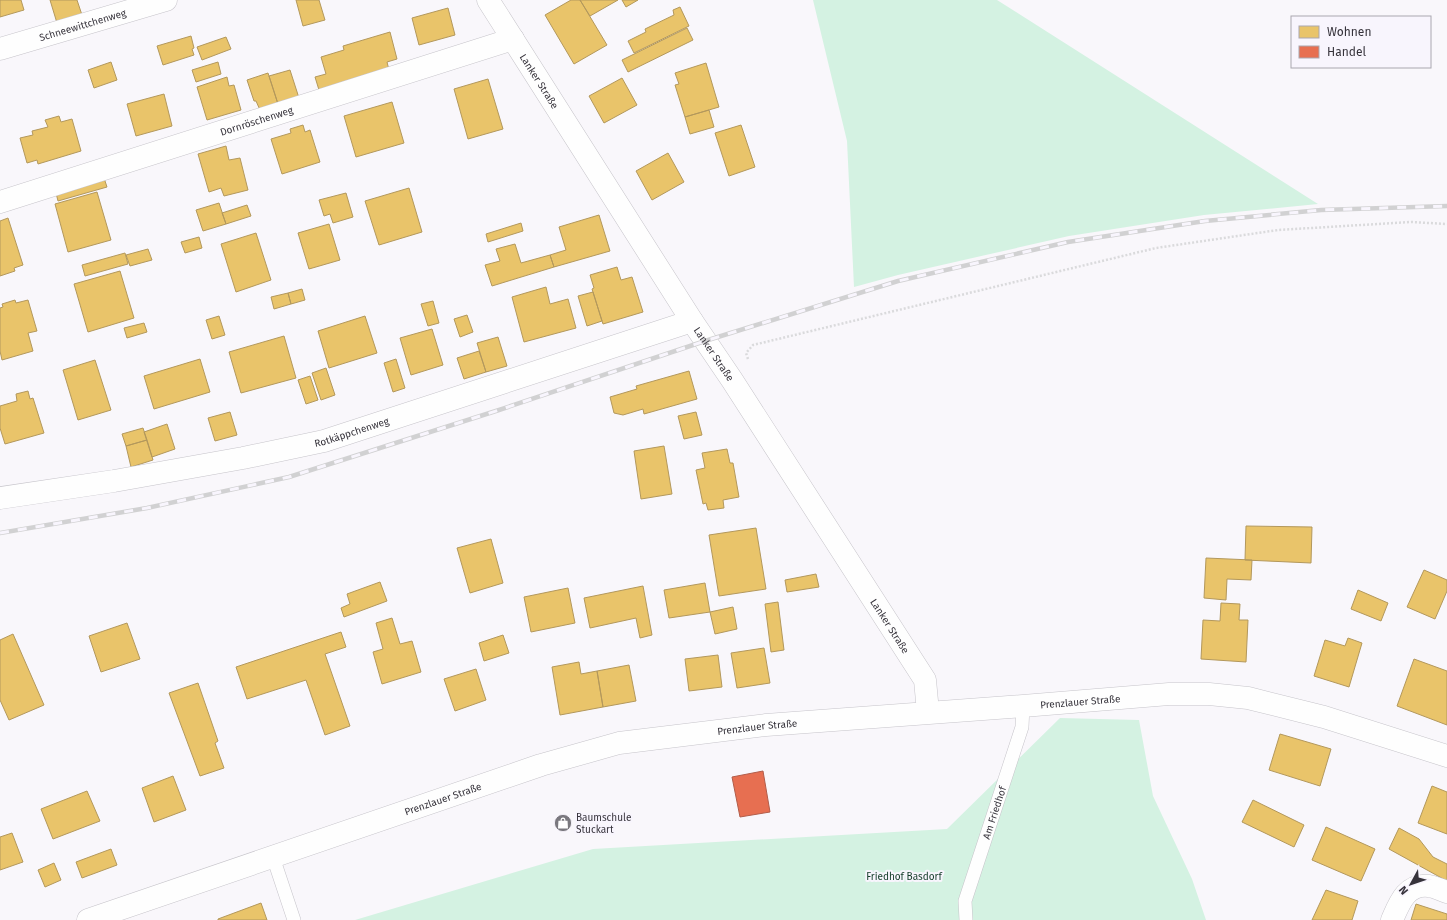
<svg xmlns="http://www.w3.org/2000/svg" width="1447" height="920" font-family="'Fira Sans',sans-serif">
<style>
.green{fill:#d4f2e2}
.homes{fill:#e9c46a;stroke:#b3985c}
.shops{fill:#e76f51;stroke:#b25d4a}
.lines{fill:none;stroke-linecap:round;stroke-linejoin:round}
.service-casing{stroke:#c6c4ca;stroke-width:14}
.minor-casing{stroke:#c6c4ca;stroke-width:23}
.secondary-casing{stroke:#c6c4ca;stroke-width:23}
.path{stroke:#dadadc;stroke-width:2.5;stroke-dasharray:2 2;stroke-linecap:butt}
.service{stroke:#fefefe;stroke-width:13}
.minor{stroke:#fefefe;stroke-width:22}
.secondary{stroke:#fefefe;stroke-width:22}
.rail-casing{stroke:#d1d1d2;stroke-width:4.5}
.rail{stroke:#f8f5fd;stroke-width:3;stroke-dasharray:9;stroke-linecap:butt}
.labels{text-anchor:middle;stroke-width:4;stroke-linejoin:round;paint-order:stroke}
.street-label{font-size:10px;fill:#36333b;stroke:#f8f5fd}
.poi-label{font-size:10px;fill:#36333b;stroke:#f8f5fd;text-anchor:start}
.park-label{font-size:10px;fill:#113a26;stroke:#f8f5fd}
</style>
<rect width="100%" height="100%" fill="#f9f7fb"/>
<path class="green" d="M813 0H997L1318 204 1204 215 1069 236 898 275 854 287 847 141Z
M1060 718 1139 720 1153 796 1192 879 1206 920H355L593 849 947 829Z"/>
<path class="homes" d="M0 0H21L24 10 0 17Z
M50 0H77L82 15 57 23Z
M296 0H319L325 20 303 26Z
M571 0H580L607 45 574 64 545 15Z
M580 0H618L590 16Z
M622 0H638L626 7Z
M680 7 689 26 634 53 628 41 646 32 645 29 674 15 673 10Z
M448 8 455 35 419 45 412 18Z
M687 28 693 40 628 72 622 60Z
M390 32 397 59 387 62 389 70 319 90 315 77 326 74 321 57 344 50 343 46Z
M191 36 194 48 192 49 194 55 163 65 157 46Z
M226 37 231 49 202 60 197 47Z
M111 62 117 80 94 88 88 70Z
M218 62 221 74 196 82 192 70Z
M706 63 719 107 685 117 675 85 679 84 675 73Z
M290 70 299 98 278 104 269 76Z
M268 73 278 104 260 110 256 101H254L247 80Z
M227 77 229 86 234 85 241 110 207 120 197 87Z
M622 78 637 105 604 123 589 96Z
M488 79 503 129 468 139 454 89Z
M164 94 172 126 136 136 127 104Z
M392 102 404 143 356 157 344 116Z
M709 110 714 127 690 134 685 117Z
M59 116 61 122 72 119 81 151 38 164 37 160 27 163 20 138 33 135 32 131 48 127 45 120Z
M303 125 305 132 310 130 320 162 282 174 271 139 291 133 290 129Z
M741 125 755 167 729 176 715 133Z
M226 146 229 160 240 158 248 190 224 196 221 188 209 192 198 154Z
M668 153 684 182 652 200 636 171Z
M103 175 107 187 58 201 55 189Z
M409 188 422 232 379 245 365 201Z
M97 192 111 240 68 252 55 204Z
M346 193 353 217 333 223 330 214 324 216 319 200Z
M219 203 226 224 203 231 196 210Z
M247 205 251 216 226 224 222 213Z
M599 215 610 251 554 267 550 255 566 250 559 227Z
M8 218 23 265 14 268 15 271 0 276V221Z
M521 223 523 231 488 242 486 234Z
M329 224 340 260 309 269 298 233Z
M256 233 271 280 236 292 221 244Z
M199 237 202 248 185 253 181 242Z
M515 244 521 263 550 255 554 267 492 286 485 265 500 261 496 249Z
M148 249 152 260 130 266 126 255Z
M125 253 128 264 85 276 82 265Z
M617 267 621 280 632 277 643 312 603 324 592 289 594 288 590 275Z
M120 271 134 318 88 332 74 284Z
M546 287 550 304 568 299 576 328 524 342 512 297Z
M302 289 305 300 291 304 288 293Z
M593 292 602 321 587 326 578 296Z
M288 293 291 304 274 309 271 297Z
M15 300 16 303 28 300 37 331 28 333 33 351 2 360 0 351V308L3 307 2 304Z
M433 301 439 323 428 326 421 304Z
M467 315 473 332 460 337 454 319Z
M219 316 225 335 212 339 206 320Z
M365 316 377 353 329 368 318 331Z
M144 323 147 332 127 338 124 328Z
M432 329 443 365 411 375 400 338Z
M284 336 296 378 241 393 229 352Z
M498 337 507 366 486 372 477 343Z
M479 351 486 372 464 379 457 358Z
M200 359 210 392 154 409 144 376Z
M396 359 405 388 393 392 384 363Z
M95 360 111 410 78 420 63 370Z
M326 368 335 395 321 400 312 373Z
M689 371 697 399 644 414 643 409 623 415 614 413 610 397 637 389 636 386Z
M310 376 318 400 306 404 298 380Z
M28 391 30 399 33 398 44 433 5 444 0 428V406L17 401 16 394Z
M230 412 237 435 215 441 208 418Z
M696 412 702 435 684 439 678 416Z
M167 424 175 449 152 457 144 432Z
M143 428 147 440 126 446 122 434Z
M147 440 153 460 131 467 126 446Z
M664 446 672 494 641 499 634 451Z
M727 449 730 463H733L739 497 723 500 724 508 708 510 706 503 703 504 696 470 705 468 702 453Z
M1246 526 1312 527 1311 563 1245 560Z
M756 528 766 589 719 596 709 535Z
M491 539 503 583 470 593 457 548Z
M1206 558 1252 560 1251 580 1227 579 1226 600 1204 598Z
M1424 570 1447 580V591L1435 619 1407 607Z
M816 574 819 587 787 592 785 580Z
M380 582 387 601 344 617 341 608 350 604 347 594Z
M705 583 710 612 669 618 664 590Z
M643 586 652 635 640 638 636 618 590 628 584 598Z
M568 588 575 623 531 632 524 597Z
M1358 590 1388 603 1381 621 1351 609Z
M778 602 784 650 771 652 765 604Z
M1221 603 1240 604 1239 620H1248L1246 662 1201 659 1203 620 1220 621Z
M733 607 737 629 715 634 710 612Z
M392 618 400 644 412 641 421 672 382 684 373 652 383 649 376 623Z
M127 623 140 659 101 672 89 636Z
M341 632 346 647 325 654 350 726 325 735 306 680 247 699 236 667Z
M13 634 44 705 9 720 0 700V640Z
M503 635 509 653 484 661 479 643Z
M1348 638 1362 643 1349 687 1314 676 1325 640 1345 646Z
M764 648 770 683 737 688 731 653Z
M718 655 722 687 689 691 685 659Z
M1414 659 1447 671V725L1397 706Z
M579 662 581 674 597 671 603 707 560 715 552 667Z
M629 665 636 701 603 707 597 671Z
M476 669 486 700 455 711 444 679Z
M198 683 218 741 215 743 224 768 200 776 169 693Z
M1280 734 1331 749 1320 786 1269 770Z
M173 776 186 810 154 822 142 788Z
M1432 786 1447 792V834L1418 823Z
M87 791 100 821 53 839 41 809Z
M1253 800 1304 825 1294 847 1242 822Z
M1326 827 1375 849 1361 881 1312 860Z
M1399 828 1419 839 1433 857 1447 864V881L1389 849Z
M12 833 23 862 0 870V837Z
M111 849 117 865 82 878 76 862Z
M54 863 61 880 45 887 38 870Z
M1326 890 1358 901 1352 920H1312Z
M261 903 267 920H218V919Z
M1416 904 1447 914V920H1411Z"/>
<path class="shops" d="M763 771 770 812 740 817 732 777Z"/>
<g class="lines">
<defs>
<g id="service">
<path d="M273 857 294 920"/>
<path id="s1" d="M966 920 965 901 1022 727 1023 706"/>
</g>
<g id="minor">
<path id="s2" d="M488 0 692 321 732 380 925 680 928 712"/>
<path id="s3" d="M0 49 166 0"/>
<path id="s4" d="M0 202 513 39"/>
<path id="s5" d="M0 498 114 481 243 458 324 441 692 321"/>
<path d="M1392 920C1399 904 1406 883 1429 886 1435 887 1441 890 1447 892"/>
</g>
<g id="secondary">
<path id="s6" d="M88 920 541 765 619 743 766 725 1023 706 1169 694H1209L1248 698 1324 717 1447 756"/>
</g>
</defs>
<use href="#service" class="service-casing"/>
<use href="#minor" class="minor-casing"/>
<use href="#secondary" class="secondary-casing"/>
<path class="path" d="M748 359 746 353 753 345 1156 248 1278 230 1411 222 1447 224"/>
<use href="#service" class="service"/>
<use href="#minor" class="minor"/>
<use href="#secondary" class="secondary"/>
<defs>
<path id="rail" d="M0 533 147 508 289 477 499 410 705 341 898 281 1068 242 1205 221 1321 210 1447 206"/>
</defs>
<use href="#rail" class="rail-casing"/>
<use href="#rail" class="rail"/>
</g>
<defs>
<symbol id="shop-disc" viewBox="-11 -11 22 22"><circle r="9.5" fill="#7a787e" stroke="#f8f5fd"/><path d="M-5-2.5h2.3a2.7 3.5 0 0 1 5.4 0H5L5.5 6h-11ZM-1.5-2.5h3a1.5 2.3 0 0 0-3 0Z" fill="#fff"/></symbol>
</defs>
<g fill-rule="evenodd">
<use href="#shop-disc" x="553" y="813" width="20" height="20"/>
</g>
<g class="labels">
<g class="street-label">
<text dy="4" stroke="none"><textPath href="#s3" startOffset="86">Schneewittchenweg</textPath></text>
<text dy="4" stroke="none"><textPath href="#s2" startOffset="96">Lanker Straße</textPath></text>
<text dy="4" stroke="none"><textPath href="#s4" startOffset="269">Dornröschenweg</textPath></text>
<text dy="4" stroke="none"><textPath href="#s2" startOffset="420">Lanker Straße</textPath></text>
<text dy="4" stroke="none"><textPath href="#s5" startOffset="358">Rotkäppchenweg</textPath></text>
<text dy="4" stroke="none"><textPath href="#s2" startOffset="744">Lanker Straße</textPath></text>
<text dy="4" stroke="none"><textPath href="#s6" startOffset="1023">Prenzlauer Straße</textPath></text>
<text dy="4" stroke="none"><textPath href="#s6" startOffset="699">Prenzlauer Straße</textPath></text>
<text dy="4" stroke="none"><textPath href="#s6" startOffset="375">Prenzlauer Straße</textPath></text>
<text dy="4" stroke="none"><textPath href="#s1" startOffset="112">Am Friedhof</textPath></text>
</g>
<g class="poi-label">
<text x="576" y="821">Baumschule<tspan x="576" dy="12">Stuckart</tspan></text>
</g>
<g class="park-label">
<text x="904" y="880">Friedhof Basdorf</text>
</g>
</g>
<rect x="1291" y="16" width="140" height="52" fill="#f8f5fd" stroke="#aaa7af"/>
<rect x="1299" y="26" width="20" height="12" fill="#e9c46a" stroke="#aaa7af"/>
<text x="1327" y="36" font-size="12" fill="#36333b">Wohnen</text>
<rect x="1299" y="46" width="20" height="12" fill="#e76f51" stroke="#aaa7af"/>
<text x="1327" y="56" font-size="12" fill="#36333b">Handel</text>
<g transform="translate(1411 884) rotate(230)" stroke="#f8f5fd" stroke-width="3" paint-order="stroke">
<path d="M0-3L7 15L0 10L-7 15Z" fill="#36333b"/>
<text y="-6" font-size="11" font-weight="bold" text-anchor="middle" fill="#36333b">N</text>
</g>
</svg>
